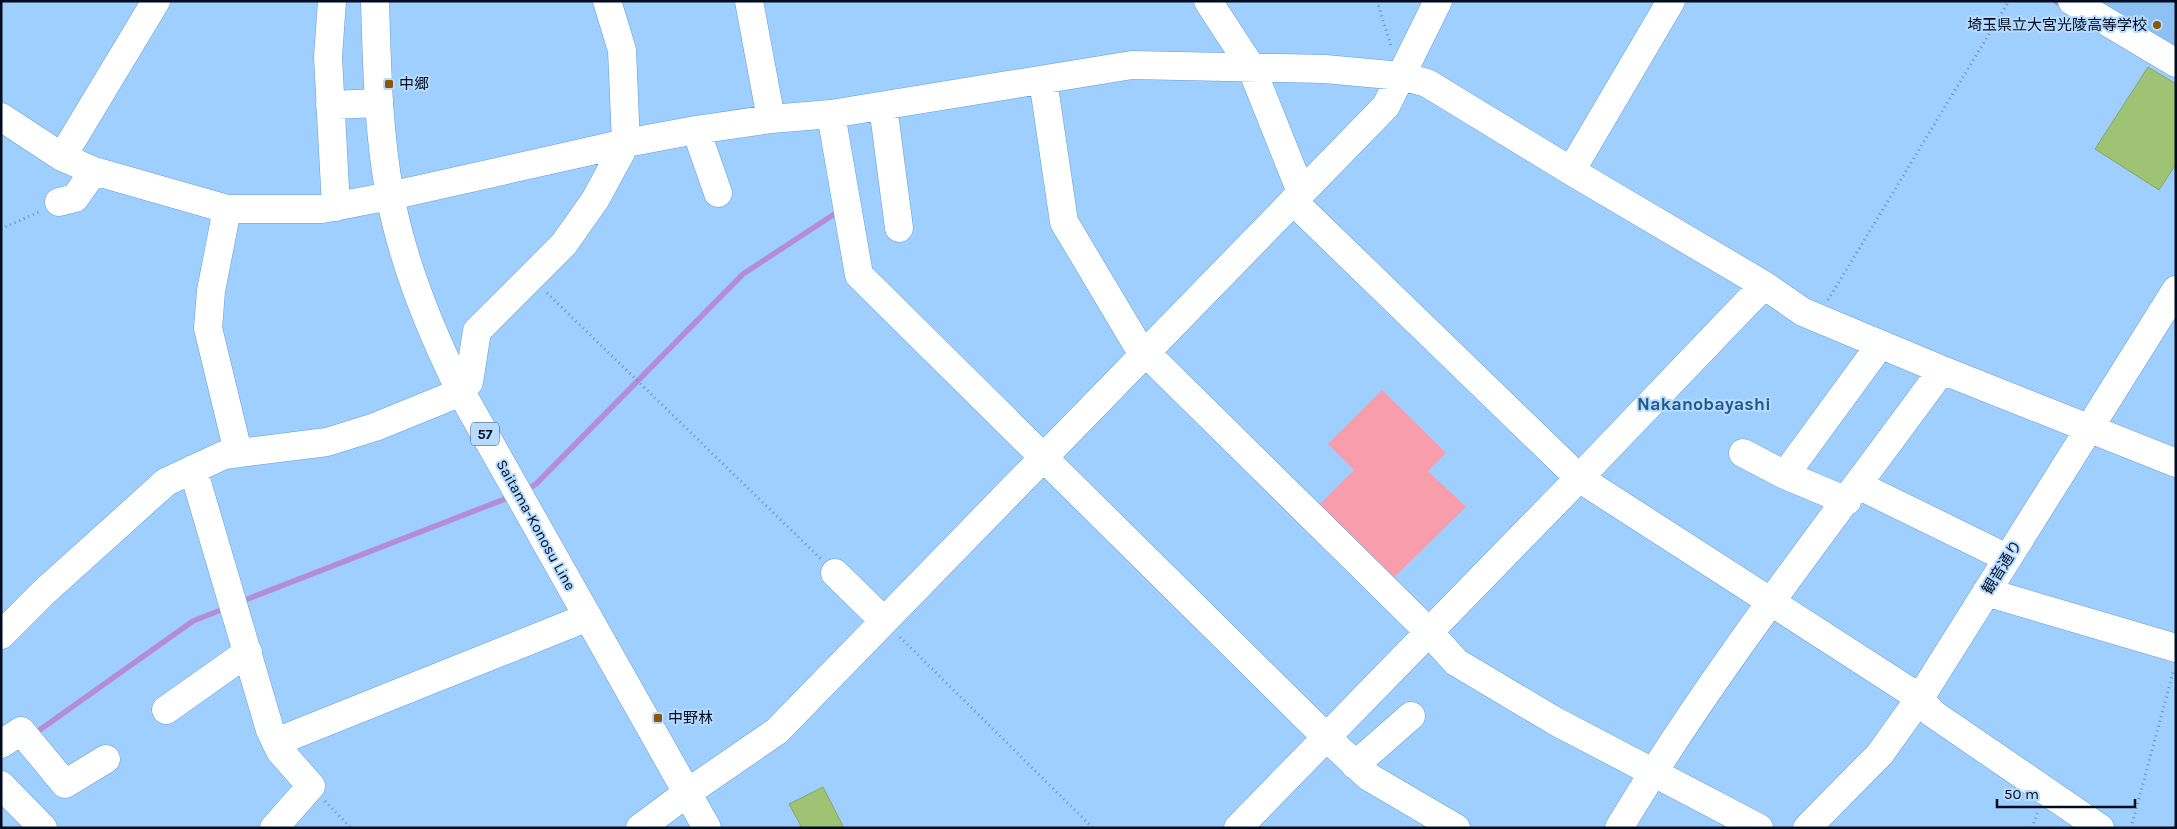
<svg xmlns="http://www.w3.org/2000/svg" width="2177" height="829" font-family="Karla,'Noto Sans JP',sans-serif">
<style>
.built{fill:#8dc0f3}
.green{fill:#f79dac}
.lines{fill:none;stroke-linecap:round;stroke-linejoin:round}
.stream{stroke:#b58dd6;stroke-width:5.5}
.building{fill:#9fc375;stroke:#86a65f}
.minor-casing{stroke:#639dd6;stroke-width:29}
.major-casing{stroke:#639dd6;stroke-width:29}
.path{stroke:#6d92b8;stroke-width:3;stroke-dasharray:1 4;stroke-linecap:butt}
.minor{stroke:#fff;stroke-width:28}
.major{stroke:#fff;stroke-width:28}
.poi-dot{fill:#8c5706;stroke:#b7dbff;stroke-width:2}
.labels{text-anchor:middle;stroke-width:4;stroke-linejoin:round;paint-order:stroke}
.shield{fill:#b7dbff;stroke:#374b64;stroke-width:1}
.shield-label{font-size:14px;font-weight:bold;fill:#000d21}
.poi-label{font-size:15px;fill:#000d21;stroke:#b7dbff;text-anchor:start}
.street-label{font-size:15px;fill:#000d21;stroke:#b7dbff}
.quarter-label{font-size:18px;font-weight:bold;fill:#205b8f;stroke:#b7dbff}
</style>
<rect width="100%" height="100%" fill="#9fcffe"/>
<path class="built" d="M2099 1H2176V49Z"/>
<path class="green" d="M1382 390 1446 453 1428 471 1466 507 1387 584 1315 509 1354 470 1328 444Z"/>
<g class="lines">
<path class="stream" d="M2055 1 2066 8
M526 490 536 484 743 274 836 213
M240 602 510 497
M34 734 193 621 226 608"/>
</g>
<path class="building" d="M2148 67 2176 84V164L2159 190 2095 149Z
M823 787 844 828H802L789 804Z"/>
<g class="lines">
<defs>
<path id="minor" d="M332 1 328 57 336 207
M749 1 771 119
M1208 1 1251 67 1301 192
M2072 1 2176 63
M1043 80 1064 222 1136 343 1428 631 1456 662 1555 721 1759 828
M330 105 379 103
M883 106 899 228
M831 114 859 275 1326 737 1369 777 1456 828
M1 117 62 157 94 171 227 209H322L390 196 626 143 696 130 771 119 831 114 1132 65 1325 69 1401 76 1427 83 1571 171 1764 285 1803 312 1942 370 2176 463
M696 130 718 193
M62 157 156 1
M1571 171 1671 1
M1293 201 1579 478 1920 698 1932 713 2100 828
M59 202 75 198 94 171
M227 209 211 291 208 328 238 452
M1743 453 1785 475 1847 501
M193 469 270 730 280 751 311 786 274 828
M1785 475 1880 345
M1858 485 2007 558
M835 573 884 621
M1986 592 2176 648
M1 635 44 592 166 482 224 455 327 442 375 427 461 392 469 382 477 331 564 244 595 200 626 143 622 50 607 1
M166 710 248 652
M276 742 588 617
M1 744 21 731 65 784 106 759
M1355 765 1411 716
M1 785 43 828
M640 828 687 793 777 731 1386 106 1438 1
M1238 828 1579 478 1764 285
M1619 828C1715 668 1832 521 1942 370
M1807 828 1880 754 1920 698 2176 290"/>
<path id="major" d="M375 1C377 66 378 131 390 195 403 264 430 330 461 392L707 828"/>
</defs>
<use href="#minor" class="minor-casing"/>
<use href="#major" class="major-casing"/>
<path class="path" d="M1377 1 1391 46
M1 229 39 212
M547 293 821 559
M1828 300 2009 1
M900 637 1093 828
M325 801 351 828
M2032 828 2038 811
M2131 828 2174 669"/>
<use href="#minor" class="minor"/>
<use href="#major" class="major"/>
</g>
<g class="poi-dot">
<circle cx="2157" cy="25" r="5"/>
<rect x="384" y="79" width="10" height="10" rx="2.5"/>
<rect x="653" y="713" width="10" height="10" rx="2.5"/>
</g>
<g class="labels">
<rect class="shield" x="471" y="422.5" width="28" height="23" rx="4"/>
<g class="shield-label">
<text x="485" y="439">57</text>
</g>
<g class="poi-label">
<text x="2147" y="30" text-anchor="end">埼玉県立大宮光陵高等学校</text>
<text x="399" y="89">中郷</text>
<text x="668" y="723">中野林</text>
</g>
<g class="street-label">
<text transform="translate(536 525) rotate(61)" y="5">Saitama-Konosu Line</text>
<text transform="translate(2002 567) rotate(-58)" y="5">観音通り</text>
</g>
<g class="quarter-label">
<text x="1704" y="410">Nakanobayashi</text>
</g>
</g>
<rect width="2177" height="829" fill="none" stroke="#000d21" stroke-width="5"/>
<path d="M1997 799v8h138v-8" fill="none" stroke="#000d21" stroke-width="2.5"/>
<text x="2004" y="799" font-size="15" fill="#000d21" stroke="#b7dbff" stroke-width="4" paint-order="stroke">50 m</text>
</svg>
